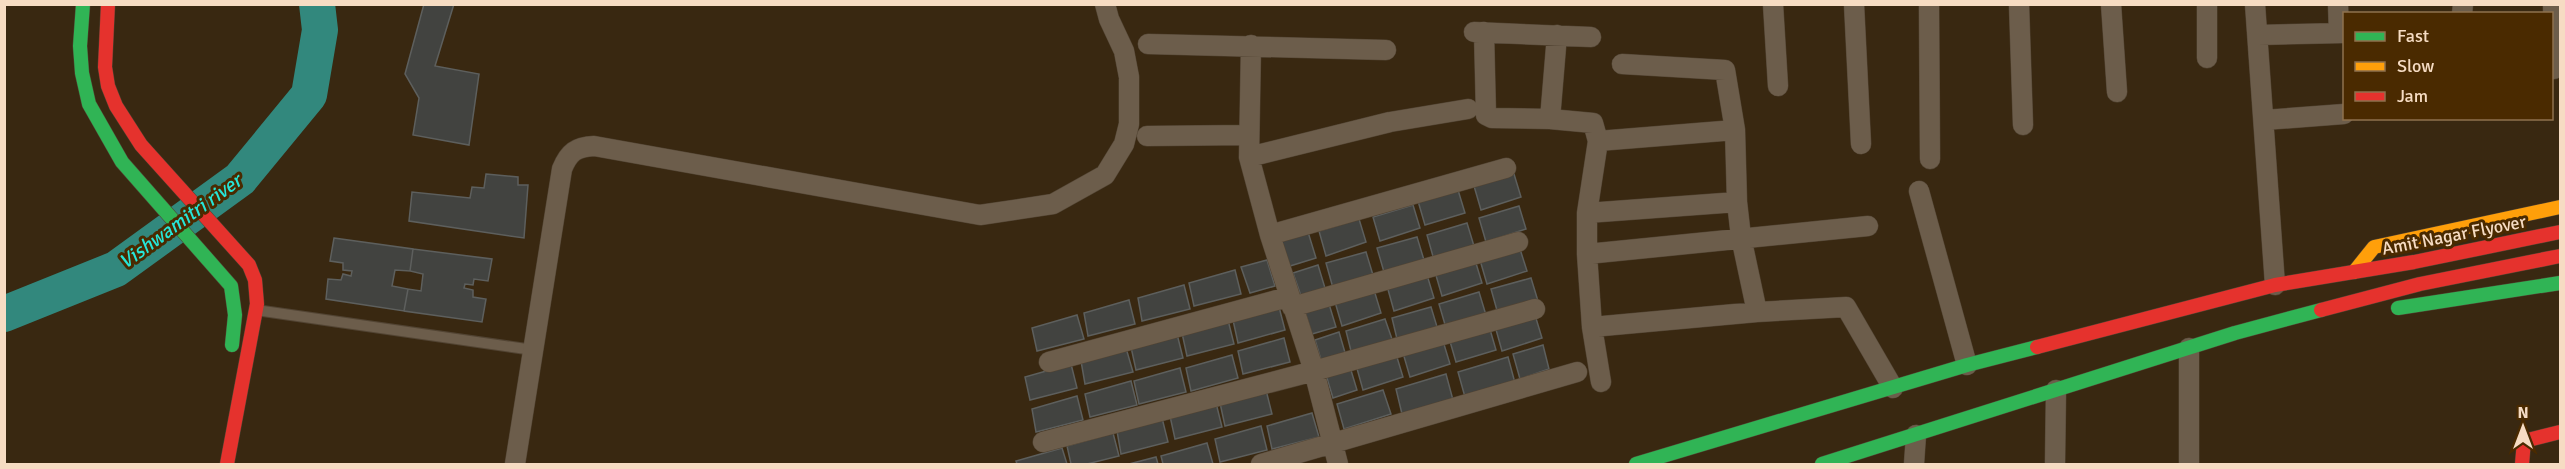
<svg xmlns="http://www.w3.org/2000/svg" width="2565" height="469" font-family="Signika,sans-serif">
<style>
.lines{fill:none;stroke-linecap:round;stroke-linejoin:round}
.river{stroke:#32887d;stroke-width:36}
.building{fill:#424340;stroke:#5d5f5d;stroke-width:1.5}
.lane-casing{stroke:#524433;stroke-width:12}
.street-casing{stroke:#524433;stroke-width:21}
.fast-casing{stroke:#524433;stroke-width:15}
.slow-casing{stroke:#524433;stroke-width:15}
.jam-casing{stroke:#524433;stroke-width:15}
.lane{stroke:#6c5d4b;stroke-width:10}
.street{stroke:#6c5d4b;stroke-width:20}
.fast{stroke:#30b455;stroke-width:14}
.slow{stroke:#ff9f0a;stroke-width:14}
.jam{stroke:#e5322d;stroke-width:14}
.labels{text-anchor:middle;stroke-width:6;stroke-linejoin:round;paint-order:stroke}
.street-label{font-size:18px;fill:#f6dcc3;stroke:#4a2a00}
.water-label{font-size:20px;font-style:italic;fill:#26e6d8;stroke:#4a2a00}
</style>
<rect width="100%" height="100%" fill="#392811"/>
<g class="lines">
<path class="river" d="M4 314 116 269 240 179 309 95 320 30 317 4"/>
</g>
<path class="building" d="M424 4H454L435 66 479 74 469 145 413 135 419 98 405 74Z
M486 174 518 177V185H528L524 238 409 221 412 192 470 198 472 187 484 188Z
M1514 174 1521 197 1481 210 1474 186Z
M1458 190 1465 213 1425 225 1418 201Z
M1413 205 1420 228 1380 241 1373 217Z
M1519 206 1526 229 1486 242 1479 218Z
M1359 219 1366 242 1326 256 1319 231Z
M1467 223 1474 246 1434 260 1427 235Z
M1308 232 1316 258 1290 266 1281 241Z
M1417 237 1424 260 1384 272 1377 248Z
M334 238 413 249 410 271 395 270 392 286 408 289 404 311 326 299 328 279 341 280 343 274 351 276 352 271 343 270V263L330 261Z
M413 249 492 259 488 281 474 279 473 285 465 284 464 288 473 290V297L486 299 482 322 404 311 408 289 421 291 423 274 410 271Z
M1520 249 1527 271 1487 284 1480 260Z
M1366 252 1373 275 1333 288 1326 263Z
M1267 260 1275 286 1250 293 1241 267Z
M1475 260 1482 283 1442 296 1435 272Z
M1318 265 1325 288 1301 296 1293 273Z
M1235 270 1241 294 1194 306 1189 283Z
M1427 275 1434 298 1394 311 1387 286Z
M1531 278 1538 301 1498 314 1491 289Z
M1184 285 1190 309 1142 321 1138 298Z
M1374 290 1381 313 1342 326 1335 302Z
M1479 292 1486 315 1446 328 1439 304Z
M1129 300 1135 324 1088 336 1084 313Z
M1329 304 1336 327 1312 334 1305 312Z
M1279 307 1285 330 1238 343 1233 320Z
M1431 307 1438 330 1398 343 1392 318Z
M1077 315 1084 339 1037 351 1032 328Z
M1535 315 1542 338 1502 351 1495 326Z
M1385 319 1393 342 1352 355 1346 331Z
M1228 320 1234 344 1187 356 1182 333Z
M1489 326 1496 350 1456 362 1449 338Z
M1339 332 1346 356 1322 363 1315 340Z
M1177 334 1183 358 1136 370 1131 347Z
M1284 338 1290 362 1243 374 1238 351Z
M1443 341 1450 364 1410 377 1403 353Z
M1543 345 1549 369 1520 379 1513 354Z
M1126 348 1133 372 1085 384 1081 361Z
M1396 354 1403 377 1363 390 1356 365Z
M1232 355 1238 378 1191 391 1186 368Z
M1508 357 1515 383 1465 397 1458 372Z
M1071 364 1077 388 1030 400 1025 377Z
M1350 367 1357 390 1333 398 1326 375Z
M1180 368 1186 392 1139 404 1134 381Z
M1446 374 1453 400 1402 414 1396 389Z
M1131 381 1137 405 1090 417 1085 394Z
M1266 390 1272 414 1225 426 1220 403Z
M1383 390 1391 414 1344 429 1337 404Z
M1077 396 1083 420 1036 432 1032 409Z
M1216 403 1222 427 1175 439 1170 416Z
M1312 413 1319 437 1272 449 1267 426Z
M1162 418 1168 442 1121 454 1117 431Z
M1261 426 1267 450 1220 462 1215 439Z
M1113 433 1119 456 1087 464H1071L1067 446Z
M1207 443 1213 464H1163L1161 456Z
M1062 448 1067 464H1017L1016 461Z
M1156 457 1158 464H1129Z"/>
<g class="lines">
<defs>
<path id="lane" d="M256 310 533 350"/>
<path id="street" d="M1773 4 1778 86
M1854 4 1861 144
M1929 4 1930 159
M2019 4 2023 125
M2111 4 2117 92
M2207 4V58
M2255 4 2275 285
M2338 4 2339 33
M2553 4 2554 69
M2462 14 2463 4
M1474 32 1591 37
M1484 32 1486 115 1492 118 1550 119
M1557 35 1550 119 1593 123 1598 141 1587 213V254L1592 327 1601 382
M2258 35 2344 33
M1148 44 1386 50
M1251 45 1249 157 1270 235 1314 371 1338 464
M1622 64 1725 70 1735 130 1737 202 1741 237 1757 312
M2264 120 2344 114
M1147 136 1249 135
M1598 141 1735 130
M1249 157 1390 122 1468 109
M1919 191 1967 365
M1587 213 1737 202
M1270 235 1506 168
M1587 254 1868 226
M1292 307 1518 242
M1592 327 1757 312 1846 307 1893 388
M2189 348V464
M1049 362 1288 297
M1043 442 1314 371 1535 309
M515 464 562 169C569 152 576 147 594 146L980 215 1053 204 1105 175 1124 144 1129 124V77L1124 51 1109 19 1105 4
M1261 464 1577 372
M1914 464 1916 435
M2055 464 2056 390"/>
<path id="fast" d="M83 4 80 46 82 73 89 104 122 162 231 286 235 315 232 345
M2398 308 2560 283
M1636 464 1967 365 2037 347
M1822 464 2235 333 2321 310"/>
<path id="slow" d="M2354 272 2374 247 2560 207"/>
<path id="jam" d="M108 4 105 67 108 86 116 106 141 145 249 265 255 280 257 304 227 464
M2321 310 2420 284 2560 256
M2037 347 2275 285 2414 262 2560 232
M2522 464 2524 441 2560 432"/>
</defs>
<use href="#lane" class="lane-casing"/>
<use href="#street" class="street-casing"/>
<use href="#fast" class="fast-casing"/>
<use href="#slow" class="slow-casing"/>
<use href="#jam" class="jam-casing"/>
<use href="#lane" class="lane"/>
<use href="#street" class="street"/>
<use href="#fast" class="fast"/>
<use href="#slow" class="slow"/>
<use href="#jam" class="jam"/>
</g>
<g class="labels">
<g class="street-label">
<text transform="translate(2454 235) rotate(-11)" y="6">Amit Nagar Flyover</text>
</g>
<g class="water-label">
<text transform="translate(180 221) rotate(-36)" y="7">Vishwamitri river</text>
</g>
</g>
<rect width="2565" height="469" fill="none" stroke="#f6dcc3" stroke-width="12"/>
<rect x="2343" y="12" width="210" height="108" fill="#4a2a00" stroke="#8f714e" stroke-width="1.5"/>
<rect x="2355" y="32" width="30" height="9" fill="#30b455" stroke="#8f714e" stroke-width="1.5"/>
<text x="2397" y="42" font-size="18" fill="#f6dcc3">Fast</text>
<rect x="2355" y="62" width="30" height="9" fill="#ff9f0a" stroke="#8f714e" stroke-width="1.5"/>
<text x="2397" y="72" font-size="18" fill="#f6dcc3">Slow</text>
<rect x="2355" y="92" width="30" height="9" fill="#e5322d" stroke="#8f714e" stroke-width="1.5"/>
<text x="2397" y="102" font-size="18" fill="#f6dcc3">Jam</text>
<g transform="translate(2523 427)" stroke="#4a2a00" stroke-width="4.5" paint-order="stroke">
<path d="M0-4.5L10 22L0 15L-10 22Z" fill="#f6dcc3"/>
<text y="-9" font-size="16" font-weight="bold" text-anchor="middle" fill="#f6dcc3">N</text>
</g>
</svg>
